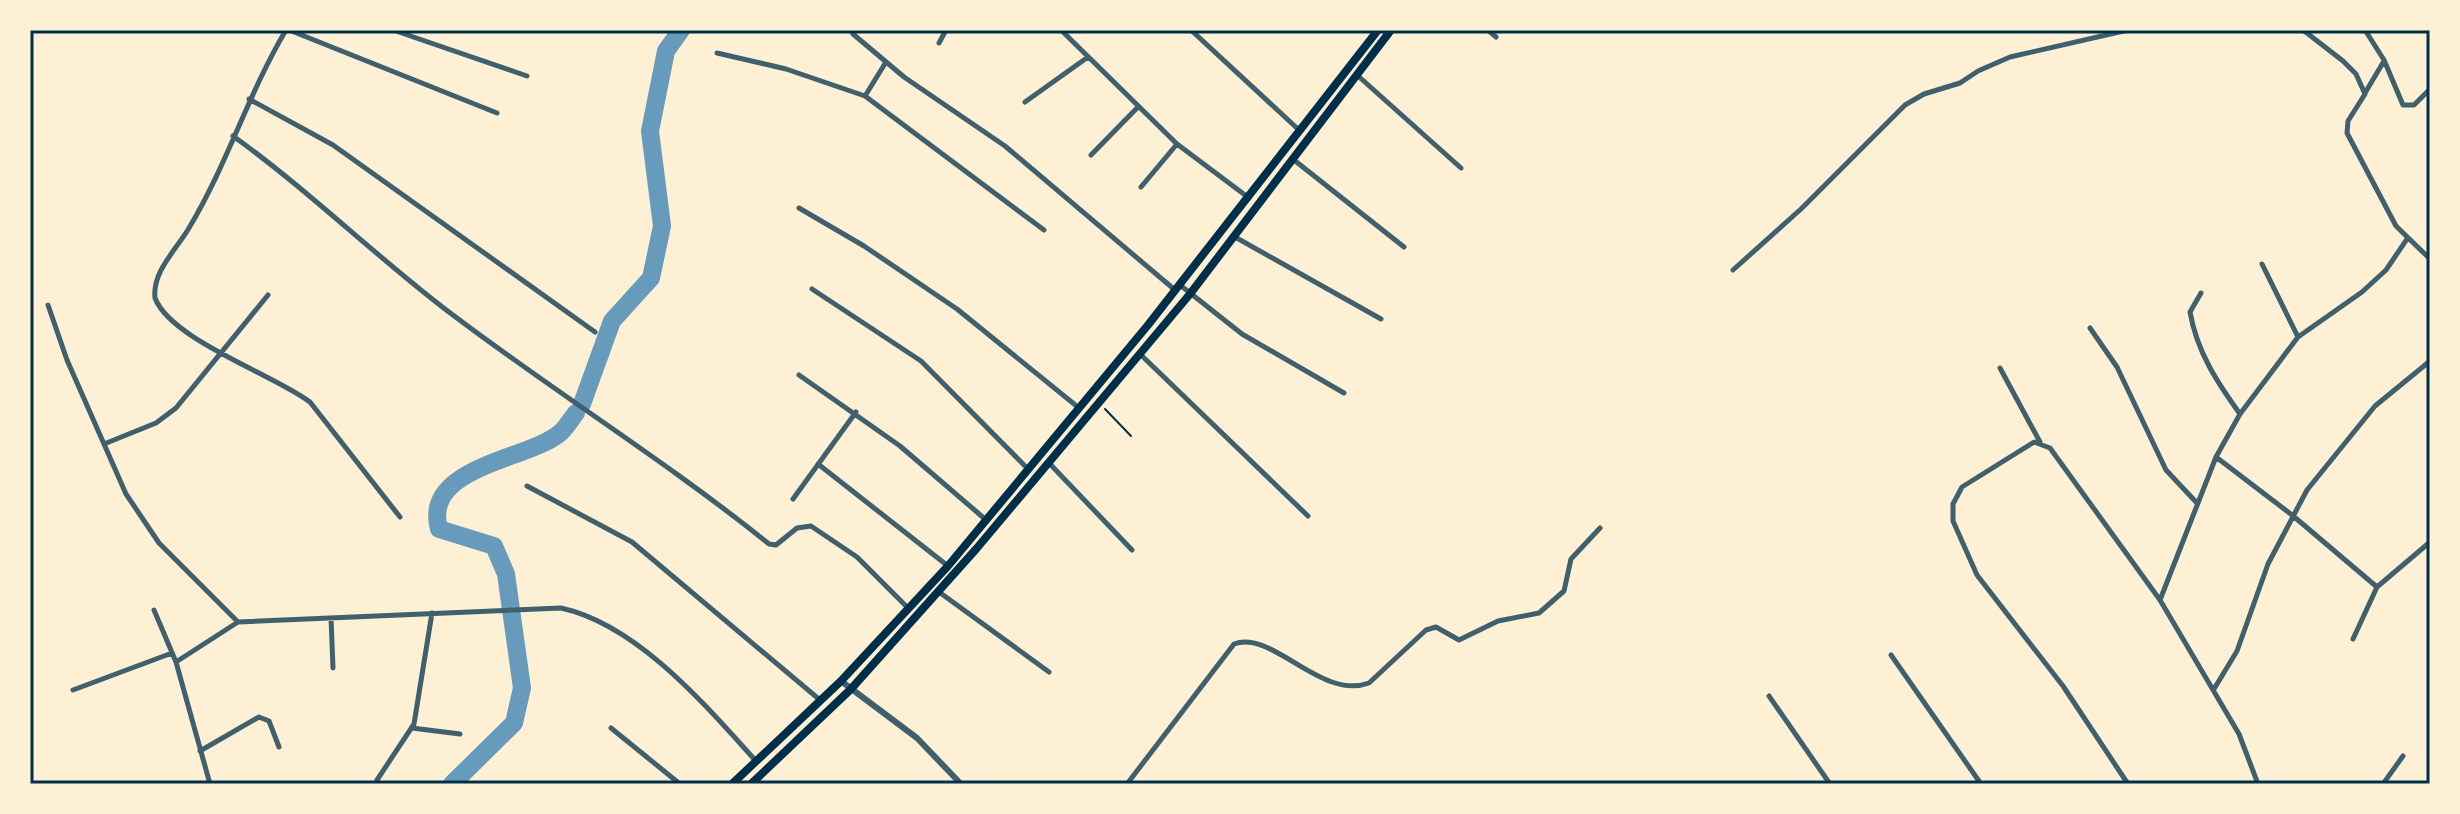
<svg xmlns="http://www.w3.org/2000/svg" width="2460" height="814" font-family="'Noto Sans',sans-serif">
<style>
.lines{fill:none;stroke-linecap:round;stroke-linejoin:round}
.river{stroke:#669bbc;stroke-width:18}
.path{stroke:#003049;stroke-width:2}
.minor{stroke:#3f606c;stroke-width:5}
.tertiary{stroke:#3f606c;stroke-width:6}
.primary{stroke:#003049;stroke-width:8}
.neatline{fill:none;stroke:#003049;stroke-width:3}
</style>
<rect width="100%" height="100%" fill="#fdf0d5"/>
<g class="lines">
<path class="river" d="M582 404 612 321 651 278 662 226 650 131 666 51 681 30
M452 784 514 723 522 688 506 574 494 546 439 529C422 466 528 460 560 433 566 428 571 419 576 413"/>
<path class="path" d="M1105 409 1131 436"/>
<path class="minor" d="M286 30C248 94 227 165 189 228 176 250 152 272 155 298 171 340 275 375 310 402L400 517
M289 30 497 113
M393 30 527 76
M1061 30 1177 144 1249 198
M1191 30 1299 130
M1488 30 1496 37
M2303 30 2343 61 2356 74 2365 94 2348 121 2347 133 2396 226 2430 259
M2365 30 2384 60 2403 105H2414L2430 89
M853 34 904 77 1005 146 1175 290
M939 43 946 30
M717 53 786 69 865 96 1044 230
M1357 75 1461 168
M2365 93 2384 61
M865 96 886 62
M249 99 333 145 595 332
M1025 102 1088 57
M233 136C307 189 372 253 445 309 551 390 665 460 769 544L776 545 797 528 811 526 857 557 908 608
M1091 155 1138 107
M1294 160 1404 247
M1141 187 1177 144
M799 208 864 246 957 309 1079 408
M1235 237 1381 319
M2407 239 2386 270 2362 292 2298 337 2240 414 2216 457 2292 515 2377 587 2430 542
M2262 264 2298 337
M1733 270 1801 209 1905 105 1924 94 1960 83 1978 71 2010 57 2128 30
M1180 285 1242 334 1344 393
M812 289 921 361 1028 469
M2201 293 2190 312C2197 352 2217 382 2240 414
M48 305 67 360 126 494 159 543 238 622
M2090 328 2117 367 2166 470 2196 502
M1140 354 1308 516
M2000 368 2040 442
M799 375 900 446 985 519
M104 444 156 423 176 408 268 295
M1049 463 1132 550
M818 464 948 566
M527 486 632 542 820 700
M793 499 856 412
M939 592 1049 672
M2160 600 2216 457
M154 610 176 662 210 784
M331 618 333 668
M238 622 561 608C638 625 705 705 756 761
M2353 639 2377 587
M1891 655 1981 784
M176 662 238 622
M2214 689 2237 651 2268 564 2307 490 2375 406 2430 361
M73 690 172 653
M1769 696 1830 784
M412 728 460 734
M611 728 680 784
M200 751 259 717 269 721 279 747
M377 780 414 724 432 613
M1127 784 1234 644C1272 629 1321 701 1369 683L1426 630 1436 627 1459 640 1498 621 1539 613 1564 591 1571 559 1600 528
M2128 784 2063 686 1977 575 1953 521V504L1962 487 2034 442 2050 448 2160 600 2239 734 2258 784
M2383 784 2403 756"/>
<path class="tertiary" d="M841 681 917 738 961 784"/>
<path class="primary" d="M732 784 841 681 948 566 1148 325 1378 30
M751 784 851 689 977 548 1190 294 1391 30"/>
</g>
<rect width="2460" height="814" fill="none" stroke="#fdf0d5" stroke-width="64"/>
<rect x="32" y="32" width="2396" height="750" class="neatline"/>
</svg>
